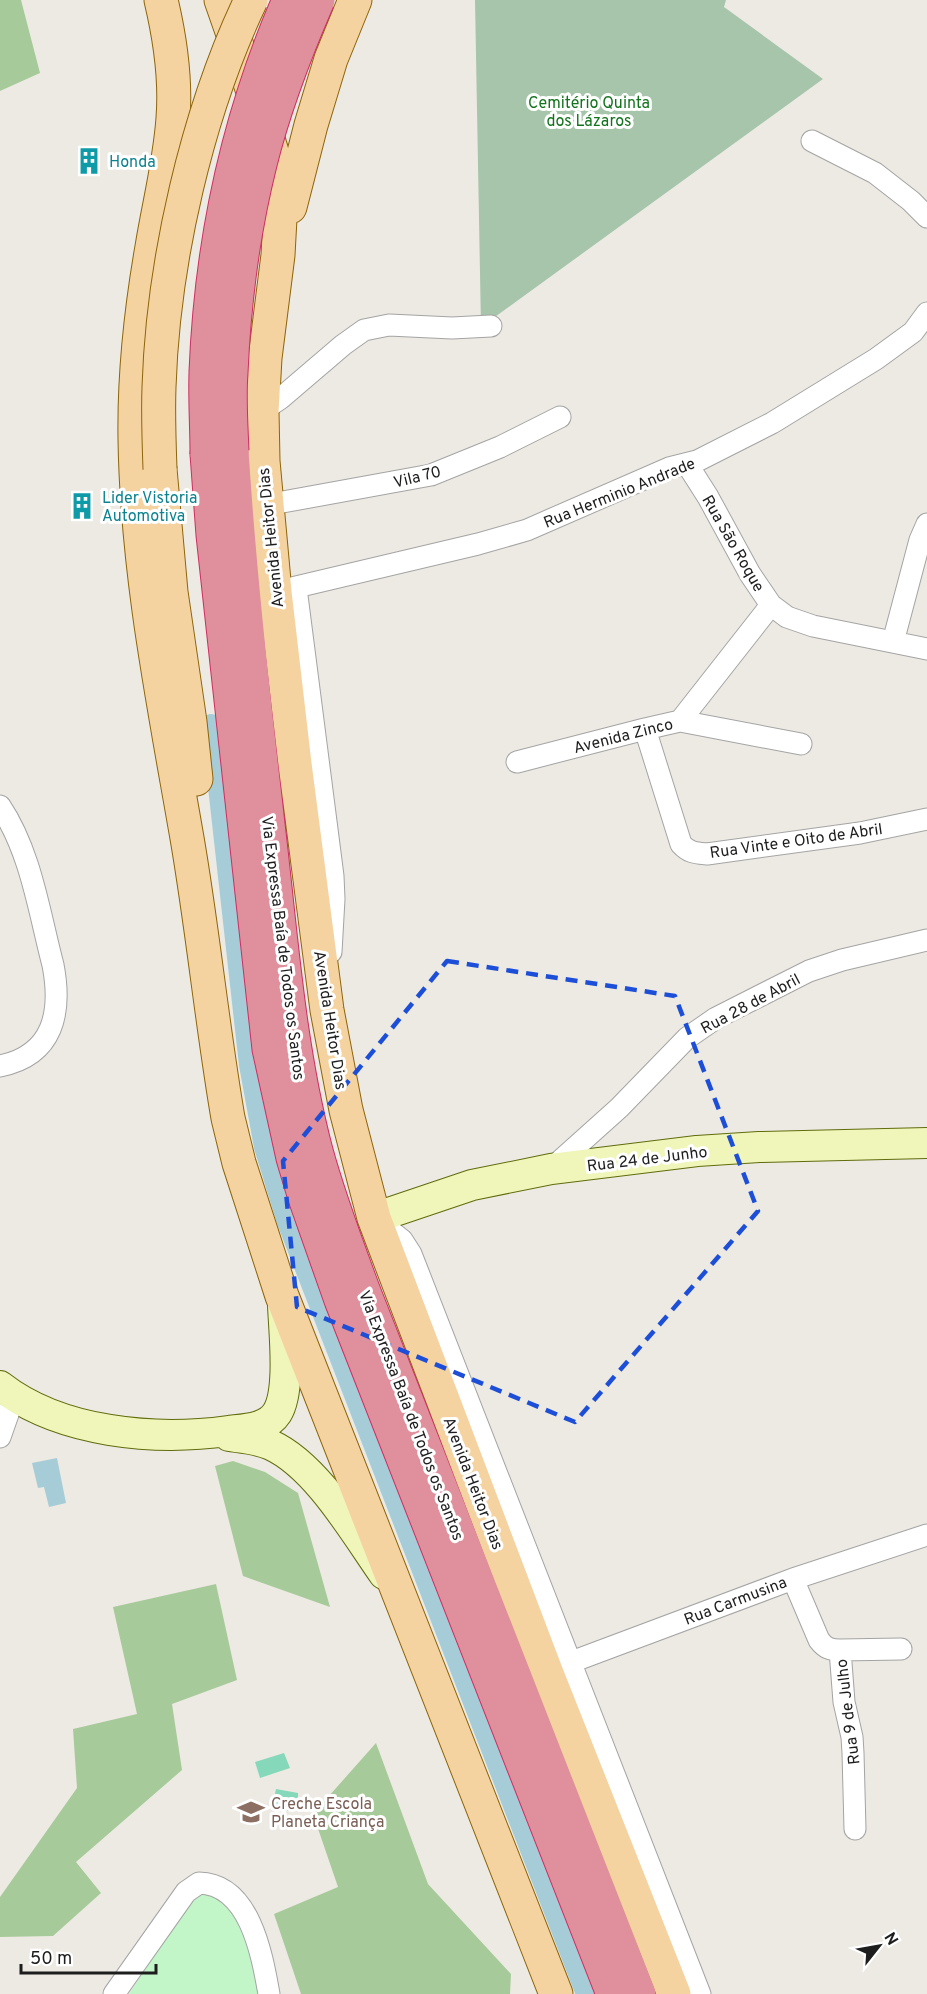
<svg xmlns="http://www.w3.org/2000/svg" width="927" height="1994" font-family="Overpass,sans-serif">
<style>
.forest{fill:#a7ca9a}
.cemetery{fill:#a6c5ab}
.park{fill:#c2f5c8}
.pitch{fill:#86d8ba}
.water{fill:#a6ccd8}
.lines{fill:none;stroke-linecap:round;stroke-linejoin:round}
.canal{stroke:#a6ccd8;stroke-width:20}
.street-casing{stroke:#a4a4a4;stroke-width:23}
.secondary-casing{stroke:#5f6c0c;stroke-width:32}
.primary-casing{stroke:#8c640a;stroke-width:35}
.highway-casing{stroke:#cc2f61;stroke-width:35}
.street{stroke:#fff;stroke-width:21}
.secondary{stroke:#f0f5ba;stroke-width:30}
.primary{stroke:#f5d3a0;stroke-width:33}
.highway{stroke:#e08f9c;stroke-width:33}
.primary-bridge-casing{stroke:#8c640a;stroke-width:35;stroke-linecap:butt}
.highway-bridge-casing{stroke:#cc2f61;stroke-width:35;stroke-linecap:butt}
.primary-bridge{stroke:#f5d3a0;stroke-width:33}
.highway-bridge{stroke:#e08f9c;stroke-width:33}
.marked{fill:none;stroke:#1d4ed8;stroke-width:4.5;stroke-dasharray:12 8;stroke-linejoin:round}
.labels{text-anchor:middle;stroke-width:6;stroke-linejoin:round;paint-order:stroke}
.park-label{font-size:16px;fill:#12731d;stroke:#fff}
.culture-label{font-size:16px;fill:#0d838f;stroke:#fff;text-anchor:start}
.street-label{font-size:16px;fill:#1d1d1d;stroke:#fff}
.education-label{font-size:16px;fill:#785e54;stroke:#fff;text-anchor:start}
</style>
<rect width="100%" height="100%" fill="#edeae3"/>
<path class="forest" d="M0 0H21L40 73 0 91Z
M233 1461 265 1472 298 1493 330 1607 243 1576 215 1466Z
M216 1584 237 1680 172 1704 182 1770 76 1862 101 1893 53 1936 0 1937V1897L77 1788 73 1729 137 1714 113 1607Z
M376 1743 428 1884 511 1974 510 1994H301L274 1914 338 1887 313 1814Z"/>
<path class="cemetery" d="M475 0H726L724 7 823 79 481 327Z"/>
<path class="park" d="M202 1893C206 1894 213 1894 216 1896 245 1912 253 1965 260 1994H129L189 1902Z"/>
<path class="pitch" d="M284 1753 290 1768 260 1778 255 1762Z
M276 1789 298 1793V1800L289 1811 272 1808Z"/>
<path class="water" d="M57 1458 66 1503 49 1507 44 1487 38 1488 32 1463Z"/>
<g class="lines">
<path class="canal" d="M211 724 249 1065 264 1147 287 1222 586 1994"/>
<defs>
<path id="street" d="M812 141 875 173 911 201 927 217
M262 411 281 398 343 345 364 330 389 325 452 328 491 326
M687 464 708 497 750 574 771 605 787 617 813 626 927 649
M266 505 431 475 500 447 560 417
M296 588 333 876 334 899 331 952
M275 592 478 544 527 530 669 468 697 461 772 423 876 359 913 332 927 313
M893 642 920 540 927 524
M680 721 771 605
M645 729 681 844C689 853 696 853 707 854L860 833 927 819
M517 762 645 729 680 721 801 744
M0 806C31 852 39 912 53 965 62 1012 54 1055 0 1066
M551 1169 619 1108 687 1038 716 1018 809 971 842 960 927 940
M378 1221 402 1240 411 1254 700 1994
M0 1437 14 1397
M793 1579 819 1640C825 1648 830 1650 840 1650L901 1649
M840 1650 844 1702 852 1737 853 1753 855 1829
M558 1667 793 1579 927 1535
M114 1994 186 1892 199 1883C250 1884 262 1955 269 1994"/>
<path id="secondary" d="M374 1218 472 1185 551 1169 697 1151 759 1147 927 1143
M0 1386C60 1433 155 1441 228 1431 244 1429 267 1429 277 1413 291 1391 284 1332 283 1305
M229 1436C243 1438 258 1439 271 1445 317 1466 355 1533 384 1574"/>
<path id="primary" d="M161 0C170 38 176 79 173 118 170 162 159 204 152 247 141 310 134 375 135 439 137 574 164 705 187 838 203 931 212 1025 228 1118L239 1163 282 1296 556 1994
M221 0 256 100 280 178 281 200 278 255 265 358 262 411 263 461 275 592 295 764 327 1010 346 1110 374 1218 546 1671 674 1994
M290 207 311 125 331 59 355 0
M160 469 171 592 190 722 196 779"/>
<path id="highway" d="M232 451C240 576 254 700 268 824 281 934 288 1044 316 1151 329 1199 347 1246 364 1292L639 1994
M207 454 213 535 269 1049 293 1158 305 1198 341 1300 613 1994"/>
</defs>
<use href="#street" class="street-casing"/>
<use href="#secondary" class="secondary-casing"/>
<use href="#primary" class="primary-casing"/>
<use href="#highway" class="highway-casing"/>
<use href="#street" class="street"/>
<use href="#secondary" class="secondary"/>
<use href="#primary" class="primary"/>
<use href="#highway" class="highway"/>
<defs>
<path id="primary-bridge" d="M160 469C159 442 158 414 159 387 163 262 197 113 251 0"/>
<path id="highway-bridge" d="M232 451C231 425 229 398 231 373 234 303 243 232 260 164 274 107 295 53 318 0
M207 454C207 427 205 399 206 372 211 244 238 117 289 0"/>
</defs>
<use href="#primary-bridge" class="primary-bridge-casing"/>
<use href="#highway-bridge" class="highway-bridge-casing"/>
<use href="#primary-bridge" class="primary-bridge"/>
<use href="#highway-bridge" class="highway-bridge"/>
</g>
<path class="marked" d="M447 961 675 996 758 1211 575 1422 297 1307 283 1161Z"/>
<defs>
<symbol id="building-bare" viewBox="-9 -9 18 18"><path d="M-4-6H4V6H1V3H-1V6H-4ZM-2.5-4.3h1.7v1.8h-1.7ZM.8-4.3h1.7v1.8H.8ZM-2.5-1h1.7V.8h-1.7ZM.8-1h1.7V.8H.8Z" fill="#0f9aa8" stroke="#fff" stroke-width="2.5" paint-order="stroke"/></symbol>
<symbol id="school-bare" viewBox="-9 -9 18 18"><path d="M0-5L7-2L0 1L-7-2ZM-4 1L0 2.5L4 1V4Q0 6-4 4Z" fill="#8d6e63" stroke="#fff" stroke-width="2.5" paint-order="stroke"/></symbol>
</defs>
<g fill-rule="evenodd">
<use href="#building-bare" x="70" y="142" width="38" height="38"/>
<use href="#building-bare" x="63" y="487" width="38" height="38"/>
<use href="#school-bare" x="232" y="1793" width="38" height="38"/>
</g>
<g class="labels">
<g class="park-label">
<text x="589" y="108">Cemitério Quinta<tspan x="589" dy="18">dos Lázaros</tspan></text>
</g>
<g class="culture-label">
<text x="109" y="167">Honda</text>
<text x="102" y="503">Lider Vistoria<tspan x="102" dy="18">Automotiva</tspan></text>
</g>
<g class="street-label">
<text transform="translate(417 476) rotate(-14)" y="6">Vila 70</text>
<text transform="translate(619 492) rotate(-22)" y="6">Rua Herminio Andrade</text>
<text transform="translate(270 538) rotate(-96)" y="6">Avenida Heitor Dias</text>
<text transform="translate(734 543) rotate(60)" y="6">Rua São Roque</text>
<text transform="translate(623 735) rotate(-14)" y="6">Avenida Zinco</text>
<text transform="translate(796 840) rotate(-8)" y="6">Rua Vinte e Oito de Abril</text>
<text transform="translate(284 948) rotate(83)" y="6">Via Expressa Baía de Todos os Santos</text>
<text transform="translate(750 1003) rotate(-28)" y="6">Rua 28 de Abril</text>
<text transform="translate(331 1020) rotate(81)" y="6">Avenida Heitor Dias</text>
<text transform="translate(647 1158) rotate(-7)" y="6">Rua 24 de Junho</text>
<text transform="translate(412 1415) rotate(69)" y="6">Via Expressa Baía de Todos os Santos</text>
<text transform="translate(474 1483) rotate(69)" y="6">Avenida Heitor Dias</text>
<text transform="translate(735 1600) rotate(-21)" y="6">Rua Carmusina</text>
<text transform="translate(847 1712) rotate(-97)" y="6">Rua 9 de Julho</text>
</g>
<g class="education-label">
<text x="271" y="1809">Creche Escola<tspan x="271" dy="18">Planeta Criança</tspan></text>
</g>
</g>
<g transform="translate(879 1946) rotate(59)" stroke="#ffffff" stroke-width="4.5" paint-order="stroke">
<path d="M0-4.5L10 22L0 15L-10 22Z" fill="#1d1d1d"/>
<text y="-9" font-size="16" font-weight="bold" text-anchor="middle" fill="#1d1d1d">N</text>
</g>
<path d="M21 1964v9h135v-9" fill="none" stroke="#1d1d1d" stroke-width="3"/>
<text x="30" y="1964" font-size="18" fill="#1d1d1d" stroke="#ffffff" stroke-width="4.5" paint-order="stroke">50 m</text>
</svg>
